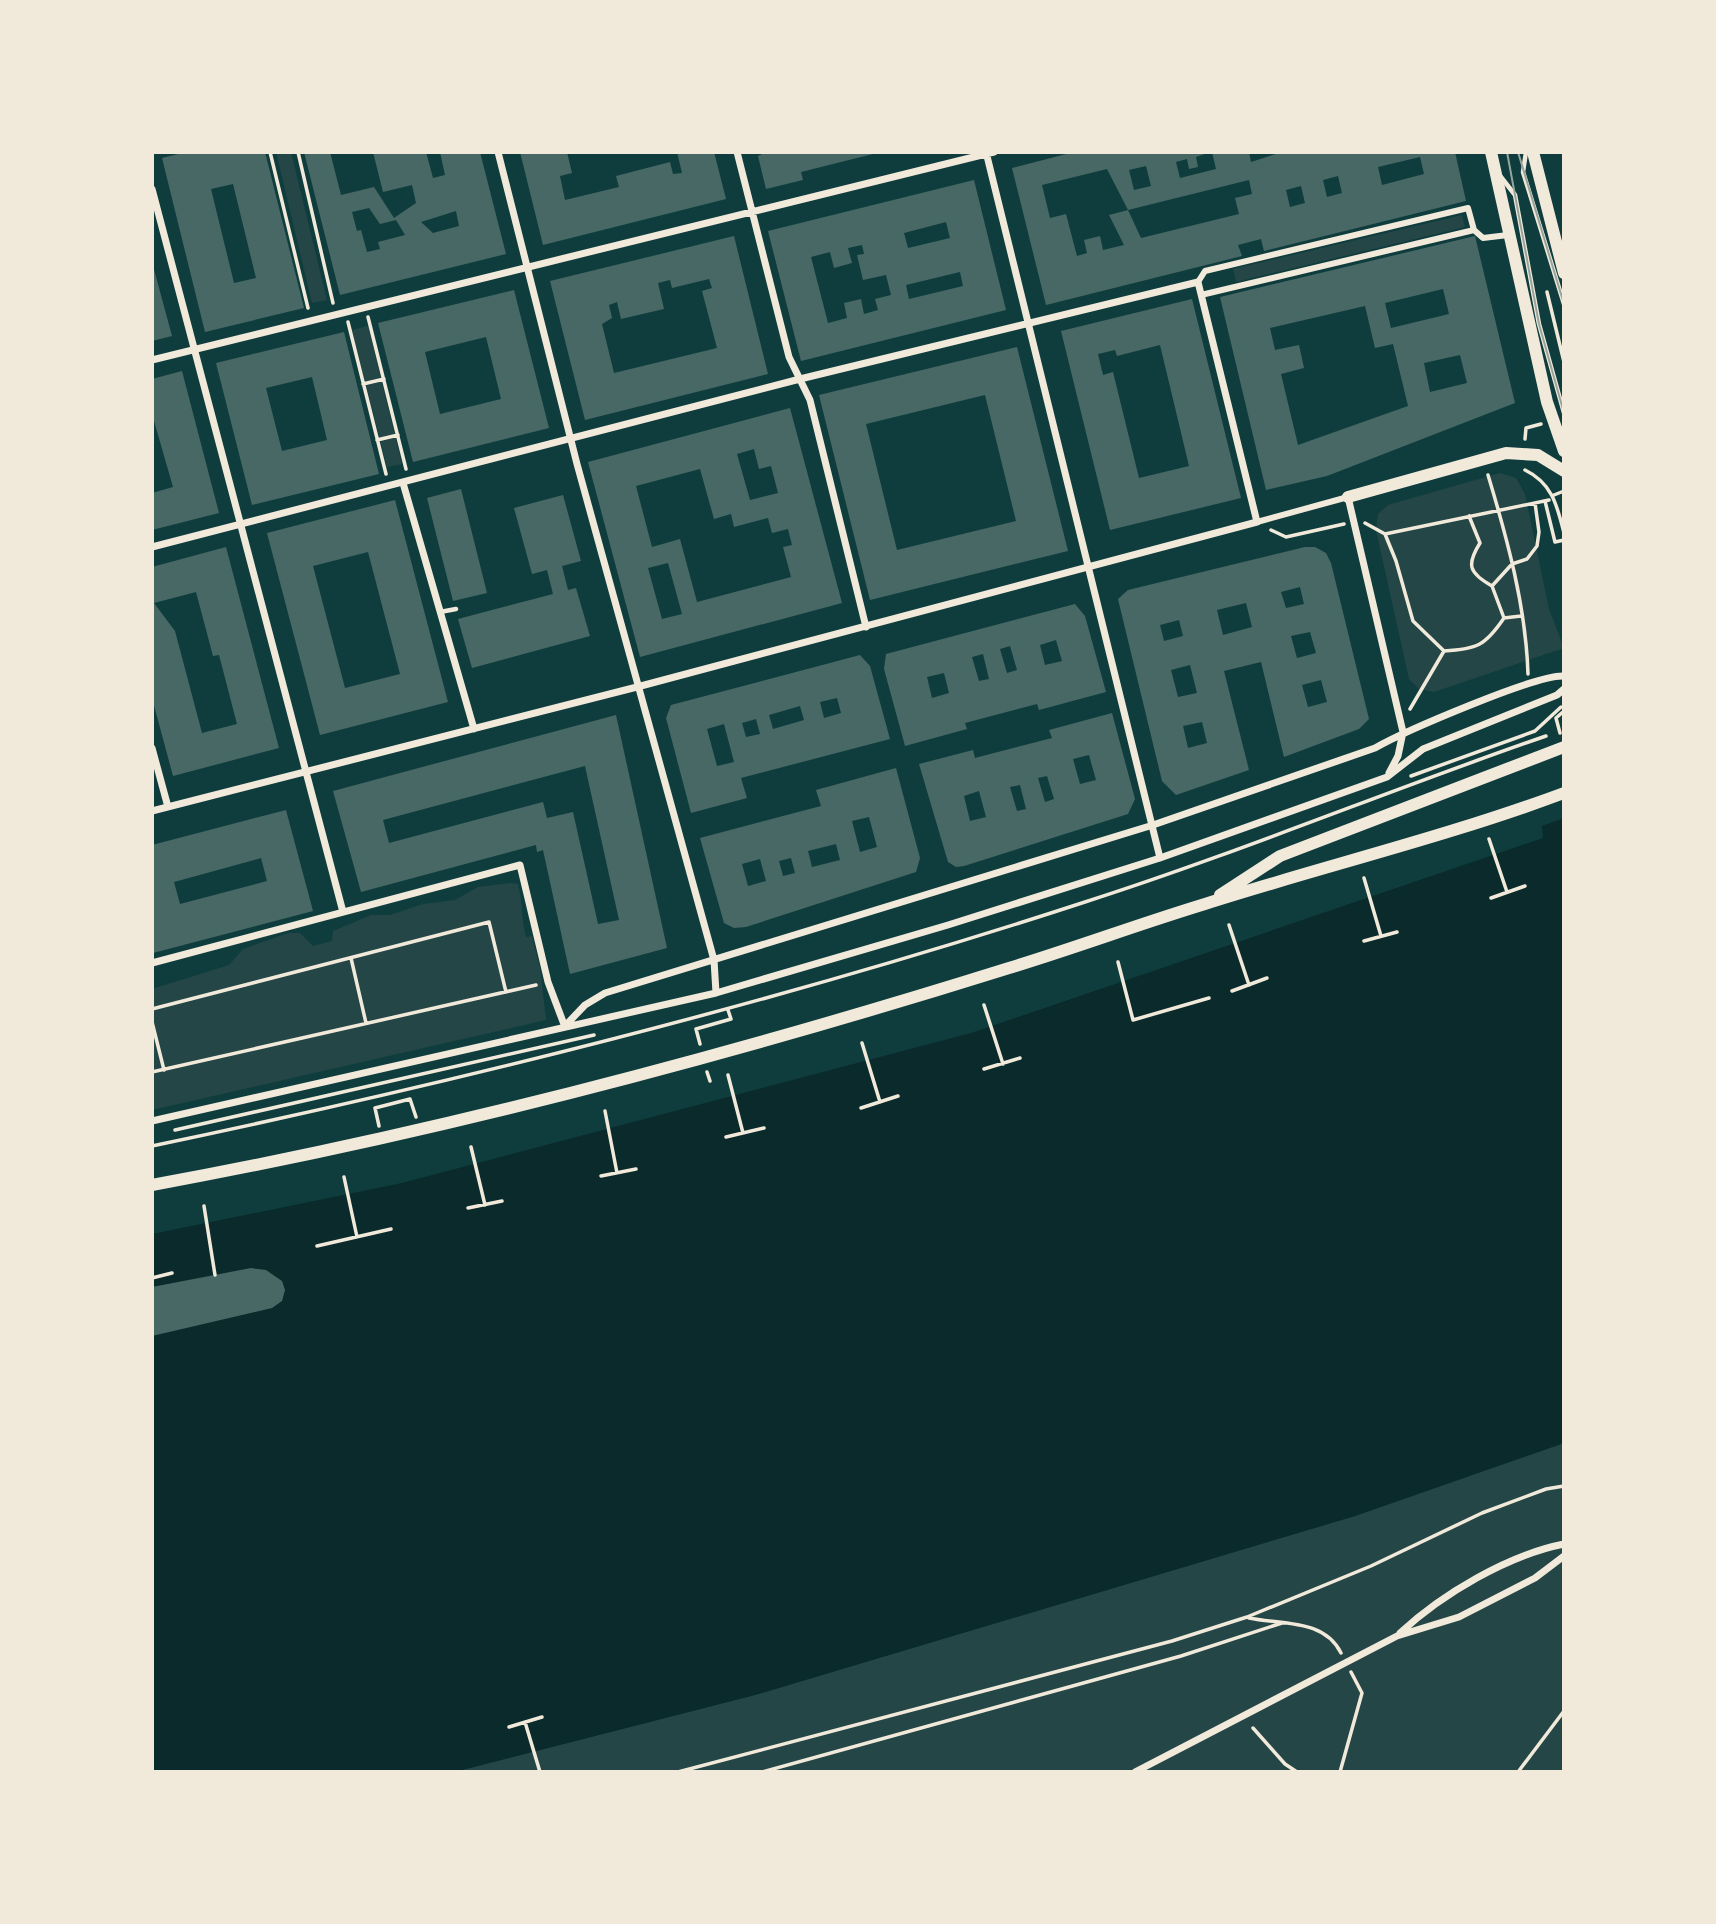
<svg xmlns="http://www.w3.org/2000/svg" width="1716" height="1924" font-family="Manrope,sans-serif">
<style>
.green{fill:#244646}
.water{fill:#0a2a2b}
.building{fill:#486865;fill-rule:evenodd}
.lines{fill:none;stroke-linecap:round;stroke-linejoin:round}
.path{stroke:#f1e9da;stroke-width:3.5}
.service{stroke:#f1e9da;stroke-width:4.5}
.pedestrian{stroke:#f1e9da;stroke-width:6}
.minor{stroke:#f1e9da;stroke-width:7}
.secondary{stroke:#f1e9da;stroke-width:12}
.tram{stroke:#97a49c;stroke-width:2}
</style>
<rect width="100%" height="100%" fill="#0f3d3e"/>
<path class="green" d="M276 152H291L327 300 312 303Z
M1462 215 1465 227 1236 282 1233 269Z
M368 326 402 464 387 467 352 330Z
M1500 473 1516 478 1525 494 1549 609 1564 648 1434 692 1419 689 1409 679 1376 530 1378 514 1388 505Z
M510 883 518 884C523 902 521 918 526 937L532 936 540 968 546 1020 152 1110V989L229 965 243 949 288 933H300L313 946 332 941 333 931 371 915H390L423 904 455 900 478 887Z
M1564 1443V1772H454L755 1695 1355 1516Z"/>
<path class="water" d="M1564 818V1443L1355 1516 755 1695 454 1772H152V1234L402 1183 971 1033 1543 838 1542 826Z"/>
<path class="building" d="M186 152H265L304 308 205 332 162 158ZM233 184 256 278 234 283 211 189Z
M304 152H330L341 195 374 187 394 218 416 203 412 185 383 192 373 152H426L433 178 445 175 440 152H480L506 254 340 295ZM369 208 380 224 396 220 405 235 378 242 380 249 367 252 361 230 357 231 352 212ZM456 211 459 226 433 233 421 222Z
M520 152H567L572 173 560 176 565 200 619 187 616 176 670 162 673 174 682 173 677 152H714L726 199 543 245Z
M766 152H877V153L801 172 803 180 766 189 758 156Z
M1074 152H1210L1196 157 1198 167 1189 169 1187 159 1176 162 1180 178 1216 169 1212 152H1249L1251 162 1282 152H1455L1466 201 1264 251 1261 239 1238 245 1242 256 1046 305 1012 168ZM1420 157 1424 174 1382 185 1378 167ZM1146 166 1151 186 1134 190 1129 170ZM1107 169 1128 210 1249 180 1252 194 1235 198 1239 214 1141 238 1128 210 1109 215 1124 245 1103 250 1100 236 1084 240 1087 253 1077 256 1066 214 1050 218 1042 185ZM1338 176 1342 193 1327 197 1323 180ZM1301 186 1305 203 1290 207 1286 190Z
M974 180 1006 310 801 361 768 231ZM946 222 950 238 908 248 904 233ZM862 245 864 254 857 255 863 280 886 275 891 295 875 299 878 310 864 314 861 299 844 303 847 318 828 323 811 257 830 252 834 268 852 263 848 248ZM960 272 963 286 909 299 906 285Z
M734 236 768 374 585 420 550 281ZM709 279 712 288 702 291 717 348 614 373 602 324 612 318 609 305 617 302 621 319 664 309 658 283 670 280 672 288Z
M1475 236 1515 403 1327 476 1266 490 1220 297ZM1443 289 1449 314 1391 328 1385 303ZM1365 306 1375 348 1393 344 1408 406 1298 445 1281 374 1304 368 1299 345 1275 350 1270 328ZM1460 355 1467 383 1430 392 1424 363Z
M152 262 172 336 152 341Z
M514 290 549 428 413 462 378 323ZM486 337 501 399 440 414 425 352Z
M1192 299 1241 498 1110 530 1061 331ZM1160 345 1189 466 1139 478 1113 372 1103 375 1098 354 1115 350 1117 356Z
M344 332 379 474 252 505 216 363ZM312 377 327 440 282 451 266 388Z
M1017 347 1068 551 870 600 819 395ZM985 395 1016 521 897 550 866 424Z
M182 371 219 513 152 530V493L173 487 152 414V379Z
M790 408 842 603 640 657 588 462ZM754 449 759 469 771 466 778 493 750 500 737 454ZM700 469 714 519 731 514 734 527 768 518 772 533 788 529 792 545 783 547 791 577 697 602 680 539 652 547 636 486ZM668 563 682 614 662 619 648 568Z
M461 489 487 593 453 601 427 498Z
M563 495 581 561 562 566 568 590 576 588 590 636 472 668 458 619 553 594 547 570 532 574 514 508Z
M395 500 448 702 320 735 267 533ZM368 552 400 674 345 688 313 566Z
M226 547 279 748 173 776 152 698V567ZM196 592 213 656 219 655 237 724 202 733 175 631 154 603Z
M1305 547H1315L1326 553 1331 563 1369 719 1359 729 1284 757 1261 662 1224 671 1249 770 1176 795 1162 781 1118 599 1128 590ZM1300 587 1304 604 1286 608 1281 592ZM1246 603 1252 627 1223 635 1217 610ZM1179 620 1183 636 1164 641 1160 625ZM1310 632 1316 653 1297 658 1291 636ZM1190 665 1197 693 1178 697 1171 670ZM1321 680 1327 702 1308 707 1302 685ZM1202 722 1207 743 1188 748 1183 726Z
M1075 604 1085 616 1106 692 1039 710 1037 704 965 723 967 729 905 746 884 669 886 654ZM1056 640 1062 661 1045 665 1040 645ZM1010 646 1017 670 1007 673 1000 649ZM983 654 989 679 979 681 972 657ZM944 673 949 693 932 698 927 677Z
M860 655 870 666 890 739 741 778 747 798 691 813 666 718 671 705ZM837 698 841 713 824 718 820 702ZM800 706 804 720 773 729 769 715ZM756 719 760 734 746 737 742 723ZM724 724 734 762 717 766 707 729Z
M1112 713 1135 799 1128 814 964 866 956 867 948 862 919 764 973 750 975 758 1052 738 1049 730ZM1089 755 1096 780 1080 784 1073 759ZM1047 776 1054 799 1045 802 1038 778ZM1020 785 1026 809 1017 811 1010 787ZM979 791 986 817 970 821 964 796Z
M616 715 667 948 570 974 543 850 537 852 536 845 361 892 333 791ZM585 766 619 920 598 924 573 812 547 818 543 802 389 843 383 820Z
M896 768 920 858 916 872 746 927 734 928 724 923 700 838 821 806 816 790ZM869 817 877 847 860 852 852 821ZM836 844 840 860 812 867 808 851ZM791 858 795 873 783 876 779 861ZM760 859 766 881 748 886 742 864Z
M286 810 313 911 153 953 152 845ZM261 858 267 881 180 904 174 882Z
M251 1268 266 1270 282 1281 285 1290 282 1301 272 1308 152 1336V1287Z"/>
<g class="lines">
<path class="path" d="M270 152 308 308
M298 152 333 303
M1547 292 1564 362
M368 317 406 469
M348 322 386 474
M363 384 384 379
M1525 439 1526 428 1541 424
M377 440 398 435
M1525 470C1552 483 1557 505 1564 533
M1488 475C1507 538 1526 607 1528 674
M1554 495 1564 491
M1545 501 1555 542 1564 540
M1469 516 1480 543C1466 565 1469 573 1492 586L1504 618
M1365 523 1385 534 1549 500
M1271 530 1286 537 1344 524
M1385 534 1396 561 1413 621 1444 651C1477 649 1485 646 1504 618L1521 616
M1492 586 1512 564 1527 559 1537 546 1539 532 1535 503
M1410 709 1444 651
M1560 733 1556 718 1564 711
M1411 776 1535 731 1561 707
M1489 839 1507 892
M1364 878 1381 936
M1491 898 1525 886
M1229 925 1249 985
M1364 941 1397 932
M351 958 366 1023
M1118 962 1133 1020 1209 998
M1232 991 1267 978
M984 1005 1003 1064
M152 1009 489 922 506 992
M152 1022 164 1070
M862 1043 880 1102
M700 1044 696 1029 731 1019 728 1010
M984 1069 1020 1058
M152 1072 536 985
M707 1072 710 1081
M728 1075 743 1133
M861 1108 898 1096
M605 1111 617 1173
M379 1126 375 1108 410 1099 416 1117
M175 1130 594 1035
M726 1137 764 1128
M152 1146C467 1080 779 1002 1085 902 1241 852 1392 789 1546 736
M471 1147 485 1205
M601 1176 636 1169
M344 1177 357 1237
M204 1206 215 1275
M468 1208 502 1201
M317 1246 391 1229
M152 1278 172 1273
M1249 1618C1283 1625 1324 1619 1341 1653
M525 1722 540 1772
M509 1727 542 1717
M1253 1728 1285 1764 1297 1772
M678 1772 1172 1641 1247 1617 1371 1566 1482 1513 1546 1489 1564 1486
M762 1772 1181 1656 1282 1623
M1340 1772 1362 1693 1351 1672
M1518 1772 1564 1711"/>
<path class="service" d="M1526 152 1523 172 1564 304
M1501 177 1515 195 1539 324 1564 413
M440 612 456 609"/>
<path class="pedestrian" d="M1198 282 1205 271 1468 208 1474 230
M1201 295 1474 230 1483 238 1508 235
M1257 522 1348 497"/>
<path class="minor" d="M498 152 577 464 714 960 716 993
M737 152 789 357 810 400 866 627
M986 152 1160 858
M152 189 343 912
M152 360 994 152
M403 483 474 729
M1348 497 1403 732 1398 756 1389 773
M152 547 800 379 1198 282 1257 522 637 687 152 811
M152 748 168 807
M152 963 520 865 548 982 565 1027
M565 1026 585 1005 605 993 1153 825 1375 748C1403 732 1537 674 1564 676
M152 1121 716 993 948 925 1160 858 1387 777 1423 749 1557 695 1564 689
M1400 1633C1442 1594 1508 1555 1564 1544
M1135 1772 1397 1636 1459 1617 1535 1578 1564 1556"/>
<path class="secondary" d="M1491 152 1547 402 1564 451
M1533 152 1564 273
M1348 497 1506 453 1538 455 1564 471
M1220 895 1280 856 1564 747
M152 1185C442 1132 728 1056 1009 968 1075 948 1139 924 1205 904 1324 866 1446 837 1564 793"/>
<path class="tram" d="M1507 152 1539 324 1564 413
M1518 152 1564 304"/>
</g>
<rect width="1716" height="1924" fill="none" stroke="#f1e9da" stroke-width="308"/>
</svg>
